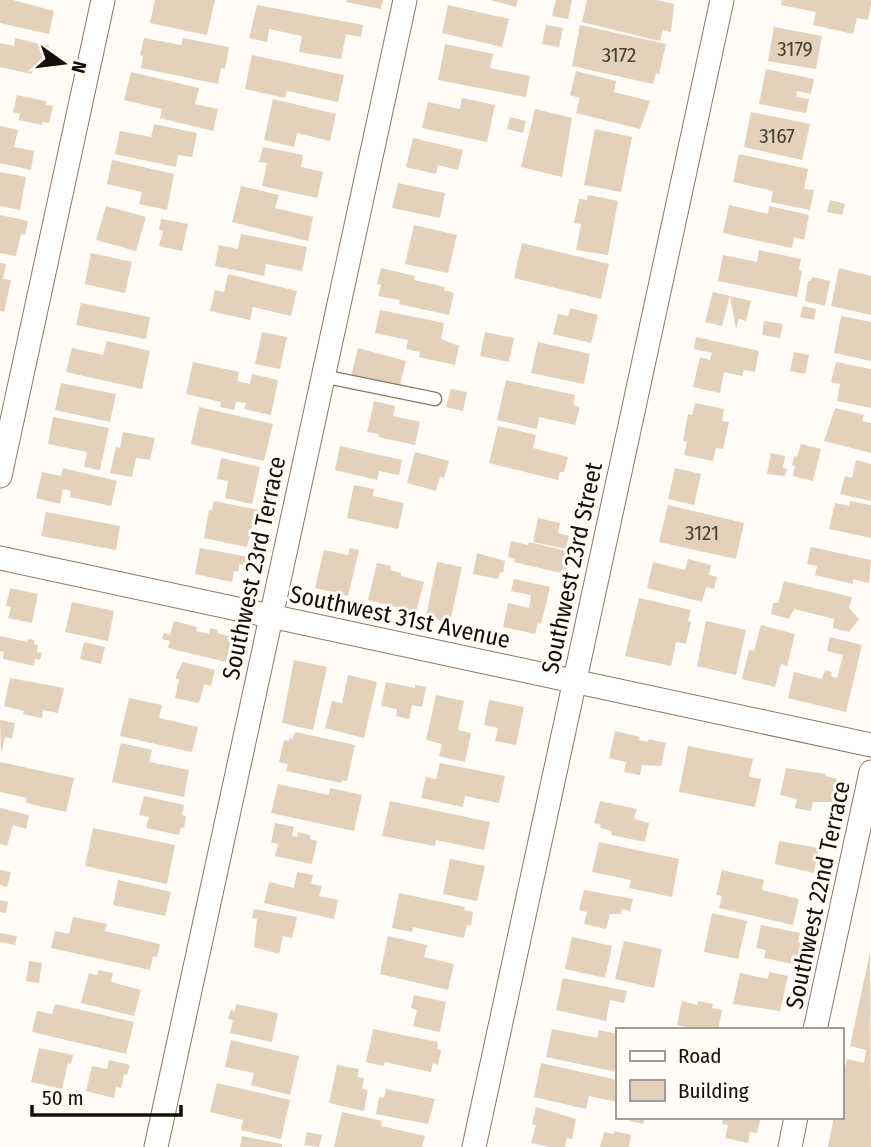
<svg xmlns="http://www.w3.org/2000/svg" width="871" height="1147" font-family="'Fira Sans Condensed',sans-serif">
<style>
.building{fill:#e3d1bb}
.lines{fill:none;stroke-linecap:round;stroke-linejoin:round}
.service-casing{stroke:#8a7965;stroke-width:15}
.minor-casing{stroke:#8a7965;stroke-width:25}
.service{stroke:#fff;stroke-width:12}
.minor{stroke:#fff;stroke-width:23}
.labels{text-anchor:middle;stroke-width:6;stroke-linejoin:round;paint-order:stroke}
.number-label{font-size:21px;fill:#484034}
.street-label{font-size:24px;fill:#150f07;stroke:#fffbf6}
</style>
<rect width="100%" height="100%" fill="#fffbf6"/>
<path class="building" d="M0 0H13L54 11 49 34 0 23Z
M155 0H215L207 35 150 23Z
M347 0H383L381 9 346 2Z
M491 0H518L516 7Z
M556 0H572L568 19 552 16Z
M587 0H656L674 4 671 32 663 30 660 41 582 22Z
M782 0H871V5L868 20 857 18 853 34 813 25 816 12 781 5Z
M257 5 363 25 361 37 346 34 341 59 299 52 302 36 269 29 267 42 249 38Z
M448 5 509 19 502 47 442 33Z
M546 25 563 28 559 47 542 44Z
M580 25 666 44 659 74 656 73 653 84 572 66Z
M774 27 822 36 816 69 768 61Z
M15 38 49 46 44 68 34 66 32 74 0 67V43L14 46Z
M144 38 181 45 183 38 229 47 225 69 221 68 218 84 141 68 143 56 140 55Z
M445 44 493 54 490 68 530 76 526 97 438 80Z
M252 55 344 75 338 102 287 91 285 98 245 89Z
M766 69 814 79 811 94 797 91 796 97 809 99 806 113 759 104Z
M576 71 616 81 614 92 650 101 640 129 576 113 580 98 570 95Z
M131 72 199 88 195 104 218 109 213 131 160 118 162 109 124 100Z
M17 95 46 101V105L53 106 49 123 42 122V125L19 120 20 114 13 112Z
M462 98 495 105 487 142 422 128 428 102 460 109Z
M273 99 336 114 330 141 297 133 294 147 264 140Z
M535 109 572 118 562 177 521 167Z
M751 112 810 124 802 160 744 147Z
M510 117 526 121 523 133 507 129Z
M154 124 197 133 192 157 178 155 176 167 115 154 120 131 151 137Z
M0 126 18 130 14 147 34 151 31 170 0 163Z
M595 129 632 137 621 192 584 185Z
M413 138 463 150 458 170 438 165 436 174 406 167Z
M263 147 303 155 301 167 323 172 317 198 262 186 267 163 259 162Z
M739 154 808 169 804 189 814 190 810 210 771 202 773 191 733 182Z
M112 160 174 174 167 210 139 204 142 192 107 184Z
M0 172 26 177 20 210 0 206Z
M398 183 445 193 440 218 392 208Z
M241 186 279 195 275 208 313 217 308 241 232 222Z
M588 195 618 201 608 255 576 250 581 224 574 223 579 199 587 200Z
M830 200 845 204 842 215 827 212Z
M729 205 768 214 769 206 809 215 804 240 794 237 792 248 723 233Z
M106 206 146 217 136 251 96 240Z
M0 215 28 221 25 235 21 234 16 256 0 253Z
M161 219 188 224 182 251 159 246 163 231 159 230Z
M414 225 457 235 448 273 405 264Z
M241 234 307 247 302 271 266 264 264 276 215 266 219 245 238 249Z
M522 243 609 264 601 299 514 278Z
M759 250 801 259 799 270 802 271 797 297 718 281 723 255 757 262Z
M91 253 132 262 125 293 85 284Z
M0 263 6 264 3 279 11 280 4 312 0 311Z
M381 268 415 276 414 280 445 287 444 290 454 293 449 315 399 304 400 300 378 296 381 285 377 284Z
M839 268 871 276V315L831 306Z
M228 274 297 291 291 316 253 307 250 320 210 311 215 290 224 292Z
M813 277 830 281 825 306 805 301 808 281H810Z
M713 292 730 296 722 326 705 322Z
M730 296 751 301 746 321 739 319 736 329Z
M81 303 150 317 146 339 76 325Z
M803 306 816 309 814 320 800 317Z
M570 308 598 315 591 343 553 334 558 314 568 316Z
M380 310 444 323 441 339 459 346 455 365 419 357 420 352 406 349 408 340 375 333Z
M841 316 871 322V361L834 353Z
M764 321 783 324 780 338 762 335Z
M262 332 287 337 280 369 255 364Z
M485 332 514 338 509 362 480 356Z
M696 337 759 351 755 372 744 370 742 376 724 372 720 393 693 387 700 357 710 360 712 353 694 349Z
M107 341 150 351 142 389 66 372 72 348 103 355Z
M538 342 590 354 584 384 531 373Z
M358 348 406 361 399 389 351 377Z
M794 352 809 355 805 374 790 371Z
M193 362 239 372 237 381 250 384 252 374 278 380 271 415 244 409 246 403 236 402 234 410 220 407 221 402 186 394Z
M836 362 871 369V408L837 401 840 384 831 382Z
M506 380 575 395 573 405 580 407 575 425 539 417 537 429 497 420Z
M61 383 116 394 110 422 55 410Z
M451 389 467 392 463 411 446 407Z
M374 401 395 406 393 416 420 422 415 445 378 437 379 434 367 432Z
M695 403 724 409 722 421 729 422 723 449 716 448 713 461 684 455 687 442 683 441 688 414 692 415Z
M199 407 273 424 264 461 191 444Z
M835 408 864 415 862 421 871 423V453L824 441Z
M53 417 109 428 100 470 84 467 87 452 48 444Z
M498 426 536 435 533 448 568 457 564 472H560L558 480 489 463Z
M123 432 155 438 150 460 136 458 132 477 110 473 116 447 120 448Z
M801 444 821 449 813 481 793 476 795 466 792 465 793 461 794 456 797 457Z
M340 446 402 460 399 475 379 471 377 480 335 470Z
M415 452 449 461 444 478 440 477 436 491 407 483Z
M771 453 785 456 783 468 787 469 785 476 767 474Z
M221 458 260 467 252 504 225 498 228 481 217 479Z
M856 460 871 464V501L840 494 845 476 852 478Z
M63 468 117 481 111 506 70 497 71 491 63 489 60 504 36 498 42 472 61 476Z
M675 468 701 474 694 505 668 499Z
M354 485 374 489 373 496 404 503 398 529 347 518Z
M214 501 259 510 256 521H253L247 547 204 538 209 510H212Z
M850 501 871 505V538L829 529 835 503 849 506Z
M668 505 744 523 736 559 659 542Z
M46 512 120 526 116 550 41 536Z
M538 518 560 523 558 533 569 536 566 549 533 542Z
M511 541 528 545 529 542 566 551V553L570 554 566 570 562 569 561 573 514 562 515 559 508 557Z
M811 547 871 560 869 583 853 579V584L815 575 817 566 807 564Z
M200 548 249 557 247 566 239 564 238 572 234 571 232 582 195 574Z
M350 548 359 550 348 596 315 588 324 550 348 555Z
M477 553 505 561 503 573 500 572 498 579 473 574Z
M688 559 711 565 709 575 717 577 714 589 706 587 702 602 647 588 653 562 685 570Z
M437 562 462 567 450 623 426 617Z
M377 563 391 566 390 570 401 573V576L424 582 416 612 368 600Z
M514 579 550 587 541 624 538 623 535 634 503 627 508 603 529 608 531 595 511 591Z
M784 581 852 597 849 608 859 619 849 632 833 628 834 619 794 609 789 619 771 614 773 603H778Z
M10 588 38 594 32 623 8 618 11 607 6 606Z
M639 598 691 610 688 621 691 622 686 644 676 642 671 666 625 656Z
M72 602 114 611 108 641 65 632Z
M174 621 197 627 196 631 209 634 210 628 218 630 217 633 232 637 226 662 168 648 170 641 162 639 164 633 170 635Z
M706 621 746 630 736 675 697 666Z
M761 625 795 634 787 666 781 664 775 687 742 679 749 650 754 651Z
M0 636 27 642 28 639 34 640V644L38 645 37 652 42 653 40 660 35 659 34 666 3 659 4 652 0 651Z
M830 637 862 645 846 712 788 698 794 672 822 679 825 670 832 672 831 676 837 678 843 655 827 651Z
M84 642 105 647 101 664 80 659Z
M294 660 327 667 313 730 282 723Z
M183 662 215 670 211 686 204 684 199 703 175 698 179 679H176L177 673Z
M348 675 377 682 364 738 325 728 332 701 342 703Z
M10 678 64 688 58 713 43 710 42 718 23 714 24 711 4 706Z
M386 682 415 688V685L426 687 422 707 412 705 409 719 396 716 397 709 381 706Z
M436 695 464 701 458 730 471 733 465 762 439 756 442 744 426 740Z
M129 698 162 705 159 718 198 727 192 752 120 736Z
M489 700 524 707 516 745 495 741 498 728 484 725Z
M0 720 15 723 12 739 5 737 1 754Z
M615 731 640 737 639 740 648 742 649 739 666 743 661 766 642 765 640 775 624 772 626 762 609 758Z
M295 732 355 745 347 781 342 780 341 783 286 771 288 764 279 762 284 740 289 741V738L293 739Z
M121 743 152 750 149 762 189 770 184 797 112 782Z
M688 746 753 759 749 777 761 779 755 807 679 792Z
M0 762 74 778 66 812 26 803 27 798 0 792Z
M440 763 505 776 499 803 465 796 463 807 421 798 426 777 436 779Z
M786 768 826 774 825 776 837 779 832 802H813L811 811 795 808 797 799 780 795Z
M278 784 329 795 330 788 362 795 354 831 271 813Z
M144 796 184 805 182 815 186 816 184 828 181 827 179 835 146 828 149 817 139 815Z
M390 801 490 822 484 850 436 840 435 846 382 836Z
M600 801 637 809 634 819 649 823 645 842 611 835 612 831 600 828 601 825 594 823Z
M0 808 29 815 26 829 13 825 7 846 0 844Z
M275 823 294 827 292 836 297 837 298 832 310 835V839L317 841 312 864 275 856 278 844 271 843Z
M93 828 175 845 167 884 85 866Z
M779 841 819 848 814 873 775 864Z
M599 842 679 859 672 897 629 888 631 880 592 872Z
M450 859 485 866 477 901 443 894Z
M0 870 11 872 7 887 0 885Z
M722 870 764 880 762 890 799 899 793 925 719 908 722 896 716 895Z
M297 872 313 875 311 884 322 886 319 896 338 900 334 919 264 903 269 882 294 888Z
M118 880 171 892 165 916 113 905Z
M584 890 633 899 630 911 622 909 621 914H610L606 929 584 924 587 912 579 910Z
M399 893 465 907 464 910 473 912 471 926 467 925 464 938 413 927 412 932 392 928Z
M0 900 8 902 6 913 0 912Z
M254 909 297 917 292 938 283 936 279 954 254 947 257 919 252 918Z
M712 913 747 921 738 959 704 952Z
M73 917 107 924 105 931 160 944 157 957 153 956 150 970 51 948 55 931 69 934Z
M761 925 800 933 798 942 801 943 799 956 795 955 793 964 764 958 766 950 756 948Z
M0 933 17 936 15 945 0 942Z
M388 936 427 945 424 957 454 964 448 990 380 974Z
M572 937 612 946 605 978 565 969Z
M624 941 662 949 654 988 615 979Z
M870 952 871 1147H828L834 1117H841V1084L847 1059 864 1063 866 1050 850 1046Z
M29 961 42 963 39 983 26 981Z
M99 970 113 973 111 982 141 990 134 1016 81 1003 89 973 97 975Z
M769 972 788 976 780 1011 733 1004 740 973 768 979Z
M563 978 627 991 624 1003 610 1000 606 1021 556 1010Z
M414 995 446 1002 440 1032 413 1026 417 1010 411 1008Z
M682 1001 697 1005 698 1001 713 1004 712 1008 722 1010 718 1030H700L677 1025Z
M55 1004 134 1022 126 1054 32 1032 37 1011 52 1014Z
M236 1004 278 1013 272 1042 230 1033 233 1020 228 1019 231 1010 235 1011Z
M373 1029 438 1042 437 1049 441 1050 438 1065 433 1063 431 1072 385 1062 384 1066 366 1062Z
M552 1029 597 1038 599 1030 617 1034V1072L546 1057Z
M231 1040 299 1056 290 1095 251 1085 254 1073 225 1067Z
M39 1048 73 1055 71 1064 68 1063 62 1089 31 1082Z
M109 1060 130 1065 127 1075 124 1074 121 1088 116 1087 114 1098 86 1091 92 1066 107 1069Z
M541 1063 617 1080V1102L589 1096 586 1109 534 1097Z
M337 1065 359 1069 357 1077 364 1078 362 1089 368 1090 364 1111 329 1103Z
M217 1083 290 1100 281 1139 241 1130 243 1120 210 1112Z
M386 1089 435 1099 428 1124 376 1114 379 1097 384 1098Z
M536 1107 576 1119 572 1139 567 1138 565 1147H550L531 1143 536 1125 532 1124Z
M342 1112 382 1121 381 1126 425 1136 422 1147H334Z
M631 1117H645L643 1124 630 1121Z
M724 1117H754L760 1120 757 1133 750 1132 748 1143 725 1138 728 1125 722 1124Z
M614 1131 631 1135 629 1147H600L604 1132 614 1134Z
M307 1132 322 1135 319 1147 304 1145Z
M242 1136 282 1144V1147H240Z"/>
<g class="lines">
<defs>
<path id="service" d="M322 376 435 399"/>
<path id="minor" d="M0 476 103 0
M0 558 871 745
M815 1030 871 772
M156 1147 405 0
M474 1147 722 0
M790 1147 796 1117"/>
</defs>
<use href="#service" class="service-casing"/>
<use href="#minor" class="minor-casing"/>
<use href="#service" class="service"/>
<use href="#minor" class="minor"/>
</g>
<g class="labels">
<g class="number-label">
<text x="795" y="56">3179</text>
<text x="619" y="62">3172</text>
<text x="777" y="143">3167</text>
<text x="702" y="540">3121</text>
</g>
<g class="street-label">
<text transform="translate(254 568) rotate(-78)" y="8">Southwest 23rd Terrace</text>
<text transform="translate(572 568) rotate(-78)" y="8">Southwest 23rd Street</text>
<text transform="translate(400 617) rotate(12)" y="8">Southwest 31st Avenue</text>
<text transform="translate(818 895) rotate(-78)" y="8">Southwest 22nd Terrace</text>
</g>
</g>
<rect x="616" y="1028" width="228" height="91" fill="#fffbf6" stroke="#a19d96" stroke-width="2"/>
<rect x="630" y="1051" width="35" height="10" fill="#ffffff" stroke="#a19d96" stroke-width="2"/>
<text x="678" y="1063" font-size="21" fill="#150f07">Road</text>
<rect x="630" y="1080" width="35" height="21" fill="#e3d1bb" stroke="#a19d96" stroke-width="2"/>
<text x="678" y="1098" font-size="21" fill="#150f07">Building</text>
<g transform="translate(63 63) rotate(104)" stroke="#fffbf6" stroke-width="5" paint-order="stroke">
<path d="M0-5L12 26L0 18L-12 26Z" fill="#150f07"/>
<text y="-10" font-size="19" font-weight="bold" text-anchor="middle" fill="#150f07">N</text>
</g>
<path d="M32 1105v10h149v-10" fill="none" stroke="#150f07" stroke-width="3.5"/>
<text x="42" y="1105" font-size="21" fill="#150f07" stroke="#fffbf6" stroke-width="5" paint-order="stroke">50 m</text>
</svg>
